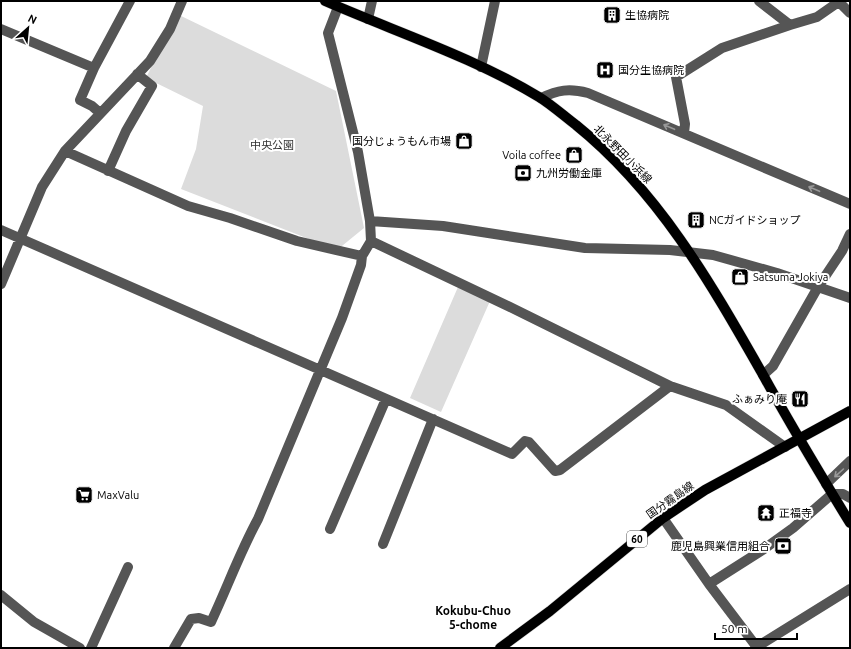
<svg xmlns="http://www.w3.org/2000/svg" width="851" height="649" font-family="Ubuntu,'Noto Sans JP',sans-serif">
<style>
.green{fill:#dcdcdc}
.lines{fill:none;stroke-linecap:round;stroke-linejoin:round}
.major-casing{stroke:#dbdbdb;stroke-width:11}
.minor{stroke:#555;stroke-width:10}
.major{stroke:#000;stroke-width:10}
.oneway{stroke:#999}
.labels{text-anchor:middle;stroke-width:4;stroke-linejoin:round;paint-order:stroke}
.shield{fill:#fff;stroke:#4c4c4c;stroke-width:1}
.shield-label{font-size:10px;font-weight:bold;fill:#000}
.poi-label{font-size:11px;fill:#000;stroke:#fff;text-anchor:start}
.park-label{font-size:11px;fill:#333;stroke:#fff}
.street-label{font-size:11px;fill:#000;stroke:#fff}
.neighbourhood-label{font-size:12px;font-weight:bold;fill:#000;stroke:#fff}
</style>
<rect width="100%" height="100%" fill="#fff"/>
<path class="green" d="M177 14 336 91 364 228 337 250 181 189 196 149 203 106 146 78Z
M458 287 490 301 441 412 410 398Z"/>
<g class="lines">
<defs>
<path id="major" d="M325 1C396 32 473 57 539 97 552 105 564 116 576 125 659 192 710 282 762 373 790 424 820 474 850 523
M500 648 550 611 663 518 705 490 850 411"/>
</defs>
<use href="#major" class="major-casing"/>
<path class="minor" d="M759 1 790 25 817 17 840 1
M839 2 850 13
M368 19 372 1
M1 29 94 68
M481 67 495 1
M541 98C558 90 569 88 588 93L850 204
M100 113 92 106 80 100 94 68 130 1
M684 133 685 124 676 77 722 48 790 25
M65 151 188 206 230 218 297 241 362 256
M108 171 126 131 152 86 137 74
M370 221 443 226 585 248 670 250 713 255 777 273 850 298
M1 230 512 454 525 441 529 442 555 471 560 470 670 386
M371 241 510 307 670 386 726 405 785 447
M1 284 42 187 65 151 150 61 170 29 182 1
M763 375 773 366 818 287 842 251 850 234
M826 484 850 461
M663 518 709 584 756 646
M330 529 386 399
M383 544 433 419
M709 584 764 549 793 528 832 494H843L850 498
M1 595 34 622 80 648
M91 648 128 567
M174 648 191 619 199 618 211 622C227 588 240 552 258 519L342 318 361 265 362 256 371 241 370 221 358 152 328 33 338 7
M755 648 850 589"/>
<use href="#major" class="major"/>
</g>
<defs><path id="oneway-shaft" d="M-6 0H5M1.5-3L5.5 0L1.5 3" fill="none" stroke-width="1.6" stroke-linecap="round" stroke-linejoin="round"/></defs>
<g class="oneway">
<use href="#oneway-shaft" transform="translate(669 127) rotate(-157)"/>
<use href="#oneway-shaft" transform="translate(814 189) rotate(-157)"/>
<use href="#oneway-shaft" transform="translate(839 473) rotate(138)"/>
</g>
<defs>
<symbol id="building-square" viewBox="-11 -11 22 22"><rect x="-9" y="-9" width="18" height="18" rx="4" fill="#000" stroke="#fff"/><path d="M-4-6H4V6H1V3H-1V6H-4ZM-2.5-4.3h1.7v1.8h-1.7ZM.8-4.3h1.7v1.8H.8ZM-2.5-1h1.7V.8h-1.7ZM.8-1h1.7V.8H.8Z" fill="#fff"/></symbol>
<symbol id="hospital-square" viewBox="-11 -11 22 22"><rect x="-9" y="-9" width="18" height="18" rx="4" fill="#000" stroke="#fff"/><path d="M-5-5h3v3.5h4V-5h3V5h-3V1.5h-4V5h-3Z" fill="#fff"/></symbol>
<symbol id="shop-square" viewBox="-11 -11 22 22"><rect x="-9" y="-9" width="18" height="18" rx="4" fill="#000" stroke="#fff"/><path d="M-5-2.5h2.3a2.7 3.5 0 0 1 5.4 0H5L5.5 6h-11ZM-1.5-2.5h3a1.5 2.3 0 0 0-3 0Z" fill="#fff"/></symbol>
<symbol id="bank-square" viewBox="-11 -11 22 22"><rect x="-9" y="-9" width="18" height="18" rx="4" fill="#000" stroke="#fff"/><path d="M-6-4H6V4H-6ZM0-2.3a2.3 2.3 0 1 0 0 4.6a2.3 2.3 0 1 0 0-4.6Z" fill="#fff"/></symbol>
<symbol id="restaurant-square" viewBox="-11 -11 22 22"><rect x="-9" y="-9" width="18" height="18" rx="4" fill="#000" stroke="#fff"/><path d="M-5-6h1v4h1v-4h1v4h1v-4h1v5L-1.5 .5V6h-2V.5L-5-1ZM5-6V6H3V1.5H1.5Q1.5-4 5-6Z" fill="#fff"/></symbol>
<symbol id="supermarket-square" viewBox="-11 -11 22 22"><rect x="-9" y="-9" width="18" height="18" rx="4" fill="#000" stroke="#fff"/><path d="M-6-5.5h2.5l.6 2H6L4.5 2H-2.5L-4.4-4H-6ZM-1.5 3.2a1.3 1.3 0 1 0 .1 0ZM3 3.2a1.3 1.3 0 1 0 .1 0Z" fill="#fff"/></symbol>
<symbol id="temple-square" viewBox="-11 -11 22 22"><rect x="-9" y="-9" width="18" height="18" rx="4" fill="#000" stroke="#fff"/><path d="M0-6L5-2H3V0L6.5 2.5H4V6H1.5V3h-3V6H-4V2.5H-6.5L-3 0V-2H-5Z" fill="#fff"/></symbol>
</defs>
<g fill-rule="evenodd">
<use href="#building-square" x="602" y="5" width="20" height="20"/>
<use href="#hospital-square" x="595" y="60" width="20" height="20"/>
<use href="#shop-square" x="454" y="131" width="20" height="20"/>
<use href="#shop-square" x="564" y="145" width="20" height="20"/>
<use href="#bank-square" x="513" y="163" width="20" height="20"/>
<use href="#building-square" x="686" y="210" width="20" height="20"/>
<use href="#shop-square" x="730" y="267" width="20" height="20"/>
<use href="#restaurant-square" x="790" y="389" width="20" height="20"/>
<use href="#supermarket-square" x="74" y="485" width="20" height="20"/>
<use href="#temple-square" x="756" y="503" width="20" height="20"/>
<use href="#bank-square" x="773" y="536" width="20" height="20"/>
</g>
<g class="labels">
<rect class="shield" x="627" y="531" width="20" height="16" rx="3"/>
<g class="shield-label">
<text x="637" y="543">60</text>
</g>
<g class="poi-label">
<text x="625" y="19">生協病院</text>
<text x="618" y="74">国分生協病院</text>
<text x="451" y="145" text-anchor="end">国分じょうもん市場</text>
<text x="561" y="159" text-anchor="end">Voila coffee</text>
<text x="536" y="177">九州労働金庫</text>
<text x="709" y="224">NCガイドショップ</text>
<text x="753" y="281">Satsuma Jokiya</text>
<text x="787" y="403" text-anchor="end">ふぁみり庵</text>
<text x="97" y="499">MaxValu</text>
<text x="779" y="517">正福寺</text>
<text x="770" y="550" text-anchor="end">鹿児島興業信用組合</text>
</g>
<g class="park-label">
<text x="272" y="149">中央公園</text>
</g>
<g class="street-label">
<text transform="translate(623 154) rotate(45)" y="4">北永野田小浜線</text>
<text transform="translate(670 500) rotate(-35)" y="4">国分霧島線</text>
</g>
<g class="neighbourhood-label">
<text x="473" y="615">Kokubu-Chuo<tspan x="473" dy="14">5-chome</tspan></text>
</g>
</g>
<rect width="851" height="649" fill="none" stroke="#000000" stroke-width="4"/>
<g transform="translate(28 28) rotate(27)" stroke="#ffffff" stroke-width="3" paint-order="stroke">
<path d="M0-3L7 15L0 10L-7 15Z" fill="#000000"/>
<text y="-6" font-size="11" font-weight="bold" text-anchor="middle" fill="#000000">N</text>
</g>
<path d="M715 633v6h82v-6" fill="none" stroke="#000000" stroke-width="2"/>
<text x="721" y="633" font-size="12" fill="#000000" stroke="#ffffff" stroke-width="3" paint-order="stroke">50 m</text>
</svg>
